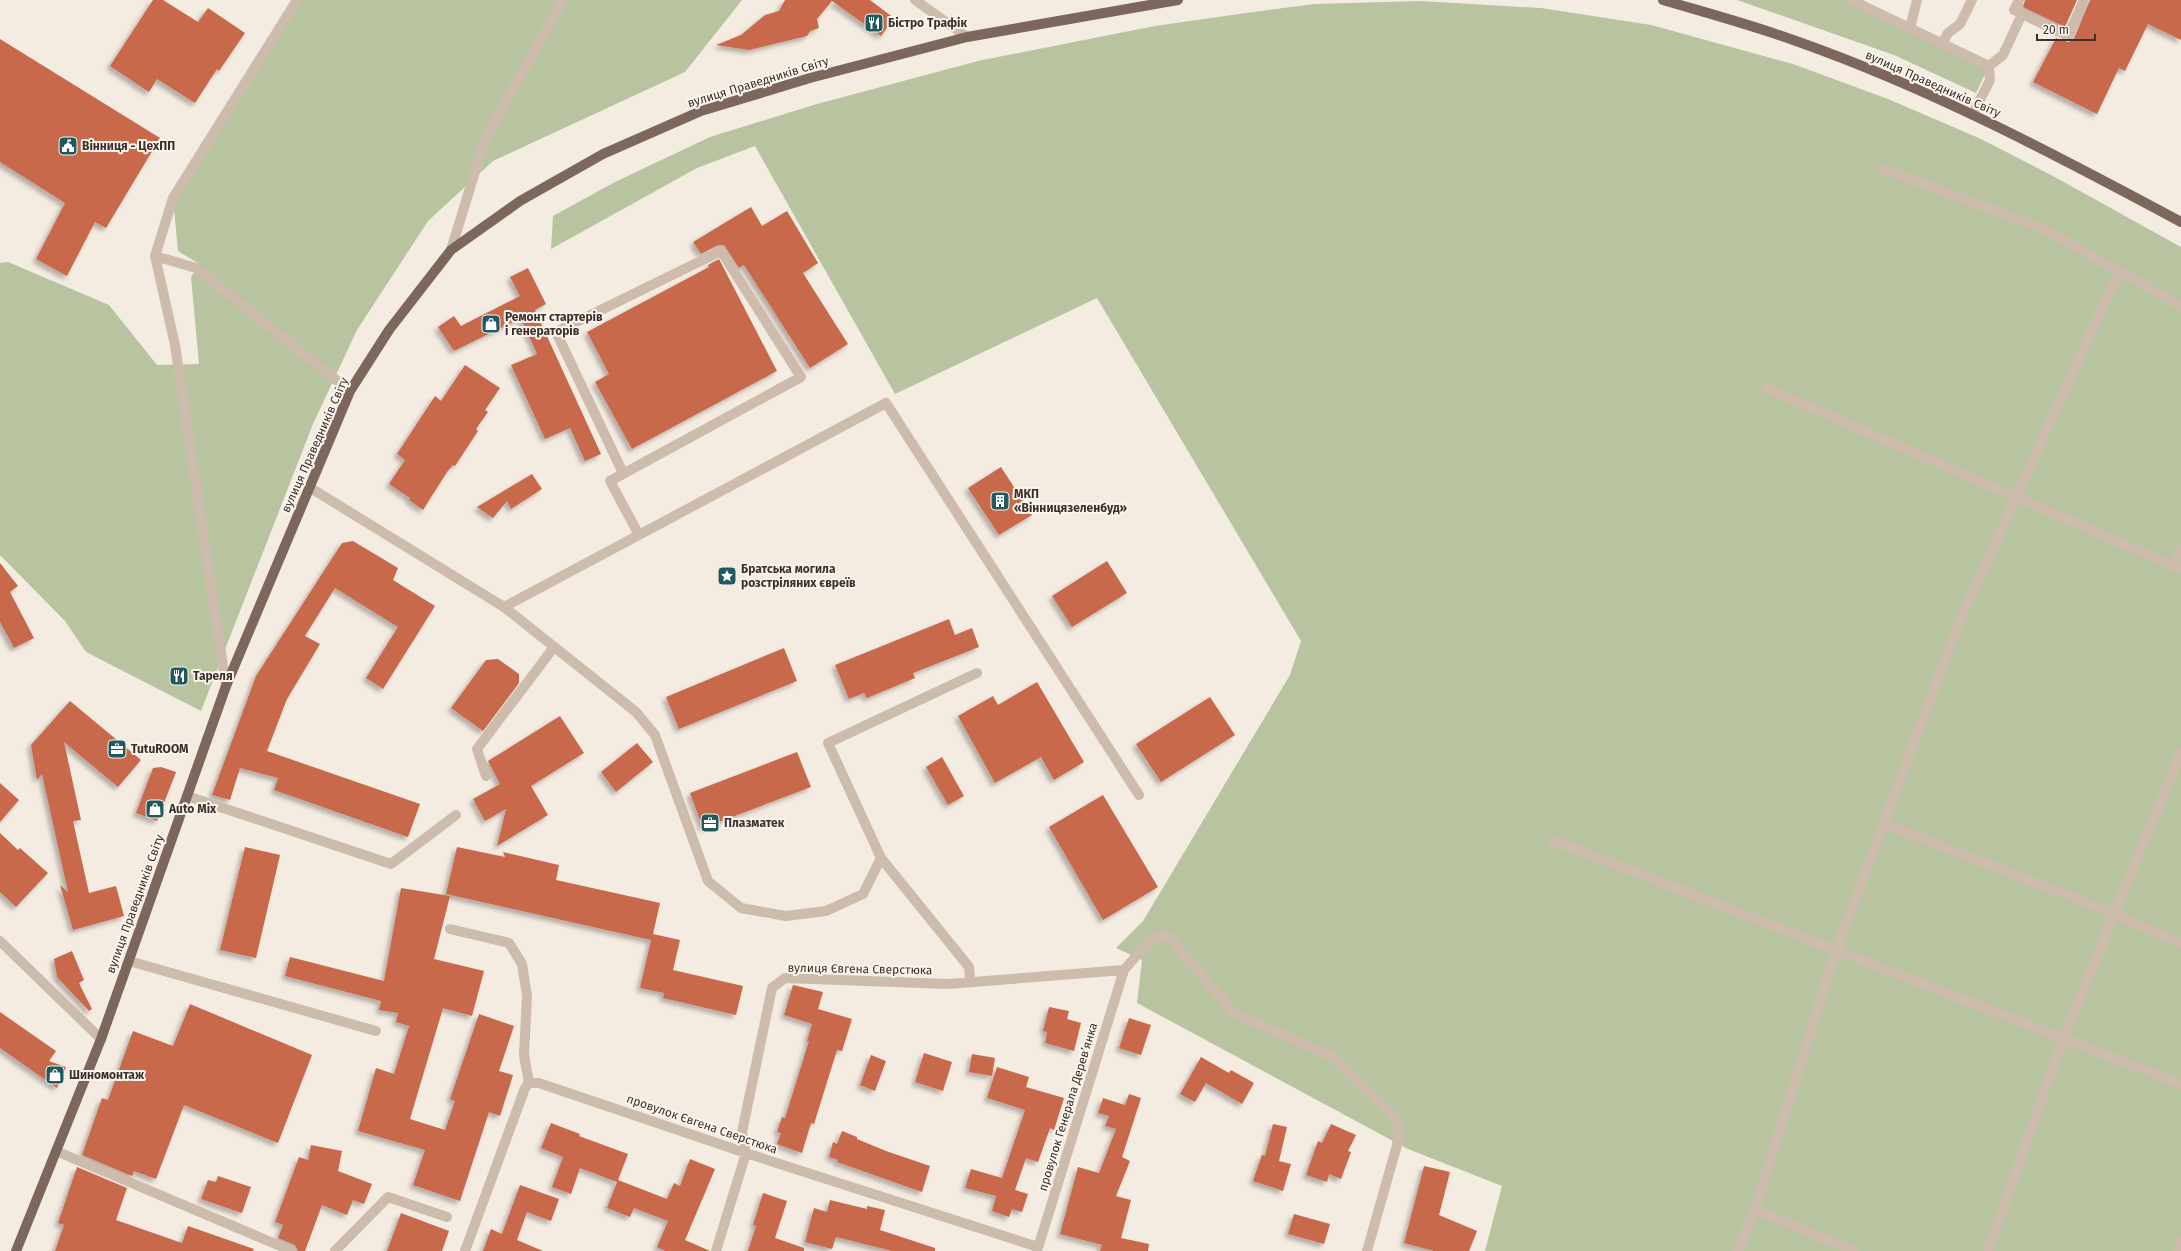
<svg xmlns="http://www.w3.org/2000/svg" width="2181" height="1251" font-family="'Fira Sans',sans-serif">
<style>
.green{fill:#b8c4a0}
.building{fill:#c8694b;filter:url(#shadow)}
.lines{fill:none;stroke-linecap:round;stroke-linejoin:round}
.minor{stroke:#cdbbac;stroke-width:10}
.major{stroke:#7d675c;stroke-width:10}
.labels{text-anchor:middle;stroke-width:4;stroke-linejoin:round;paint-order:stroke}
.poi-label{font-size:12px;font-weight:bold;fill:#3b302b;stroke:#fbf5ee;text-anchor:start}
.street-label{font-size:12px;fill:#3b302b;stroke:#fbf5ee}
</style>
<defs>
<filter id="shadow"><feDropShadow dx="-3.5" dy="3.5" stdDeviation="2" flood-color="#0004"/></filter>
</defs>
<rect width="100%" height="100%" fill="#f4ebe1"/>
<path class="green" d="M297 0H742L685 72 493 161 428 221 357 330 313 424 201 711 86 652 65 621 0 555V263L8 262 109 305 157 365 199 364 191 277 199 264 178 251 173 198Z
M1737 0H1850L1989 66 1976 93 1894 55Z
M1420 1 1541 8 1651 25 1793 64 1888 99 1981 139 2053 176 2181 247V1251H1485L1502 1186 1408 1149 1137 1003 1142 960 1116 948 1143 921 1161 891 1290 675 1301 641 1097 298 895 394 755 146 697 168 551 249 553 216 613 183 710 137 817 104 978 61 1155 26 1239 14 1314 4Z"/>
<path class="building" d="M153 0H163L198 22 208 8 245 33 219 71 217 69 195 103 157 79 149 92 110 66Z
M785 0H870L894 18 881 36 832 1 817 19 819 28 810 31 807 36 749 50 716 45 741 35 765 15 779 11Z
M2025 0H2077L2065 27 2023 7Z
M2090 0H2181V40L2148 24 2125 71 2119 68 2097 114 2033 82 2056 38 2068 42 2074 39Z
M0 39 160 138 106 228 95 222 67 276 36 259 65 203 0 162Z
M751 207 762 226 787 211 818 263 803 273 848 344 810 368 744 265 739 268 724 245H718L701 254 693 242Z
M719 259 777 371 632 449 595 382 609 374 587 332 709 267 708 265Z
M528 268 546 304 535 310 601 454 585 461 570 428 545 439 511 365 537 354 521 318 454 351 438 327 454 316 461 326 520 296 510 277Z
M465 365 500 388 485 410 488 412 476 429 478 431 455 466 453 465 447 472 423 510 409 500 410 498 389 484 405 460 397 454 435 396 441 401Z
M1001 467 1032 515 999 535 968 488Z
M532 474 542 489 511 509 507 501 493 518 477 507Z
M353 541 398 568 393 580 435 606 383 689 366 678 398 627 335 588 305 636 320 644 287 699 267 751 420 804 408 837 274 790 278 778 240 768 230 800 212 795 256 676 342 543Z
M1107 561 1127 593 1072 627 1052 596Z
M0 563 18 586 10 592 34 638 14 648 0 622Z
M949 619 955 635 972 628 979 647 913 673 915 678 867 698 864 693 849 699 835 665Z
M784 648 797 681 679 729 666 697Z
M498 659 519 674V683L483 731 451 708 486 660Z
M1037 682 1084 762 1054 780 1041 757 995 783 958 716 993 696 998 705Z
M1210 697 1235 735 1161 782 1136 744Z
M70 701 141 760 118 787 64 742 81 820 73 821 89 893 116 886 124 916 73 930 60 885 68 892 42 774 37 780 31 745Z
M560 716 584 753 531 786 548 815 497 846 506 809 485 821 473 799 500 784 488 761Z
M637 743 653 762 616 792 601 772Z
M797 752 811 787 703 828 690 793Z
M942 757 964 796 948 805 926 767Z
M161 767 176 772 157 821 136 813 153 768Z
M0 783 19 800 0 822Z
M1103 795 1158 887 1103 920 1049 827Z
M0 833 18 850 20 848 48 873 16 907 0 892Z
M245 847 280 855 256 958 220 950Z
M457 847 505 857 503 852 559 865 556 880 660 903 653 934 680 940 673 970 743 986 736 1015 663 998 664 993 640 988 651 940 446 894Z
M401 888 450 896 434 959 484 971 472 1016 443 1008 410 1119 445 1130 455 1101 450 1099 479 1014 514 1026 499 1071 513 1075 500 1116 489 1112 460 1201 413 1185 425 1150 358 1131 376 1068 394 1074 409 1026 396 1022 398 1013 379 1010 381 1001 285 976 290 957 384 981Z
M72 951 84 980 79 983 92 1009 89 1011 57 977 54 959Z
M793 985 823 992 818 1009 852 1019 842 1051 837 1050 814 1124 811 1123 802 1153 777 1144 781 1133 777 1132 782 1117 785 1118 809 1041H807L812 1024 784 1015Z
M190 1004 312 1055 278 1143 184 1105 156 1179 134 1171 132 1176 82 1155 102 1098 108 1100 133 1031 173 1046Z
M1049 1007 1069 1011 1067 1019 1081 1023 1074 1051 1045 1043 1047 1032 1043 1031Z
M0 1012 56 1051 49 1061 66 1067 57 1088 0 1048Z
M1129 1018 1151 1025 1141 1055 1119 1048Z
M924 1053 952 1062 943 1091 915 1082Z
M972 1054 995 1058 992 1076 969 1072Z
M871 1055 886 1061 875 1091 860 1085Z
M1201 1057 1229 1073 1231 1070 1254 1083 1242 1104 1206 1083 1195 1102 1180 1094Z
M997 1067 1029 1077 1026 1087 1064 1098 1054 1130 1050 1128 1038 1162 1026 1158 1015 1190 1028 1194 1022 1212 1012 1209 1009 1217 992 1211 996 1196 965 1188 971 1169 1002 1178 1025 1110 987 1098Z
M1129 1094 1141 1098 1122 1157 1130 1161 1116 1196 1131 1200 1121 1238 1149 1244 1148 1251H1100L1102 1245 1060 1234 1078 1167 1099 1173 1116 1129 1105 1126 1109 1116 1098 1113 1103 1098 1125 1105Z
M551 1123 580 1134 579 1136 628 1154 618 1180 667 1199 674 1183 680 1186 690 1159 715 1169 685 1240 710 1251H665L657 1247 668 1221 634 1208 630 1217 607 1208 617 1182 580 1168 571 1194 552 1187 563 1157 541 1148Z
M1273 1124 1287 1127 1279 1161 1291 1164 1283 1191 1253 1181 1262 1155 1265 1156Z
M1331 1124 1356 1135 1348 1151 1351 1152 1341 1179 1329 1174 1327 1182 1306 1175 1318 1141 1322 1143Z
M842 1131 857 1137V1139L886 1151 930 1166 922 1192 837 1162 838 1160 829 1157 833 1142 837 1144Z
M311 1145 342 1151 338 1171 372 1184 364 1204 353 1200 347 1215 322 1205 305 1251H298L295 1245 278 1238 283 1225 275 1222 299 1157 308 1160Z
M1424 1166 1450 1172 1439 1215 1477 1231 1469 1251H1434L1404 1243Z
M77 1167 127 1188 116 1220 182 1243 188 1226 254 1249 253 1251H55L64 1225 58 1223Z
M218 1176 251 1187 242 1213 201 1199 208 1180 216 1182Z
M520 1185 559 1199 551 1221 527 1212 517 1240 543 1251H483L491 1229 502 1234Z
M763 1193 787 1201 775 1238 804 1248V1251H748L756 1226 753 1225Z
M830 1200 867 1209V1206L885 1210 880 1230 935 1248V1251H892L836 1237 832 1249 805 1242 814 1208 827 1212Z
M401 1213 449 1231 442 1251H387Z
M1294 1214 1330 1224 1324 1244 1288 1234Z"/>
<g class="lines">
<path class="minor" d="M915 0 967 37
M1851 0 1989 66 1990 80 1973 114
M2019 0 2014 10 2068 36 2084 0
M1910 28 1917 0
M1942 44 1948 33 1960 24 1972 0
M1989 66 2003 55 2022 14
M1881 168 2044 229 2181 306
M451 250 485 139 563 0
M155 256 196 268 350 391
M1766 388 2181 569
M623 473 556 332 721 251 801 377 610 481 639 535
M309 487 504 607 636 712 655 735 708 881 741 908 786 916 826 911 863 894 881 858
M2173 566 2181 550
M504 607 886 403 1139 795
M226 686 175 345 155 256 173 198 297 0
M486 776 477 749 554 647
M187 796 391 864 456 815
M1885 824 2113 913 2181 944
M1552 840 2181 1084
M450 929 509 943 522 964 527 996 524 1055 529 1083
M0 941 101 1039
M129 961 376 1031
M970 982 969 967 881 858 828 743 977 673
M56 1151 292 1251
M1755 1209 1853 1251
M335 1251 388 1197 447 1217
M465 1251 525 1088 529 1083H539L746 1153 1038 1247
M716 1251 746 1153 742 1132 772 988 785 978 948 984 1124 970
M1037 1251 1124 970 1144 947 1159 935 1169 937 1234 1013 1333 1057 1395 1117 1399 1127 1397 1145 1367 1251
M1738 1251 1755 1209 1836 951 1958 625 2119 271
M1988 1251 2063 1039 2181 752
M2179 1251 2181 1241"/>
<path class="major" d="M1663 0C1707 13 1752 25 1796 41 1930 88 2056 155 2181 222
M16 1251 101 1039 226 686 332 434 350 391 389 330 451 250 520 201 603 154 701 111 810 78 967 37 1178 0"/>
</g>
<defs>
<symbol id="restaurant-square" viewBox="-11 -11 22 22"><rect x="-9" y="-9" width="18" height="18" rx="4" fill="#1f5a5e" stroke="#fbf5ee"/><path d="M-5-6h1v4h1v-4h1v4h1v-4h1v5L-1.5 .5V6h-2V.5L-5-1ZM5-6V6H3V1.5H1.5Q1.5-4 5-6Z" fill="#fff"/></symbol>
<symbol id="civic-square" viewBox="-11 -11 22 22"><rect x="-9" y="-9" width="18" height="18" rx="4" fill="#1f5a5e" stroke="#fbf5ee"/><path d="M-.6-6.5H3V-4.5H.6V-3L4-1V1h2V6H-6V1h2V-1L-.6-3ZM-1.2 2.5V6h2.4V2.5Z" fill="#fff"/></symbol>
<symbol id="shop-square" viewBox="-11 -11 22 22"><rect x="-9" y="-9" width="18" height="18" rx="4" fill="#1f5a5e" stroke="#fbf5ee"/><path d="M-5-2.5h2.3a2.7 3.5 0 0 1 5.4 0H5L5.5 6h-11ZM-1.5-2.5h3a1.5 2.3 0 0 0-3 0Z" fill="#fff"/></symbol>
<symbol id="building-square" viewBox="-11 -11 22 22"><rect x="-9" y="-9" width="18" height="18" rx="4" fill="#1f5a5e" stroke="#fbf5ee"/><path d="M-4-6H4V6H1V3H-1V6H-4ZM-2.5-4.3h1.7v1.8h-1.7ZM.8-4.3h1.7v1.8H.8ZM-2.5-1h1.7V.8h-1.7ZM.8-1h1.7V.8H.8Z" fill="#fff"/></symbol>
<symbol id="sight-square" viewBox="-11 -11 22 22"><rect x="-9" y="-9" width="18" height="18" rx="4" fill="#1f5a5e" stroke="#fbf5ee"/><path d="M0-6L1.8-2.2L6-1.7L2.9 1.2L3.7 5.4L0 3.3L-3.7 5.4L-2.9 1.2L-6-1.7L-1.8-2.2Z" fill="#fff"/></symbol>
<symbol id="office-square" viewBox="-11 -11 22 22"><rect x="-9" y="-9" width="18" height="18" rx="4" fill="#1f5a5e" stroke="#fbf5ee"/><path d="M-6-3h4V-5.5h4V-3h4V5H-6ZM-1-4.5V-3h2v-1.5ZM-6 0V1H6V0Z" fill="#fff"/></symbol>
</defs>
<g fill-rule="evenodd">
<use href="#restaurant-square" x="863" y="12" width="22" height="22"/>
<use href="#civic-square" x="57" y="135" width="22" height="22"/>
<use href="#shop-square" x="480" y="313" width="22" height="22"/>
<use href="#building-square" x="989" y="490" width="22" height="22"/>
<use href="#sight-square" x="716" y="565" width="22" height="22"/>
<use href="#restaurant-square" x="168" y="665" width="22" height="22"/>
<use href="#office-square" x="106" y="738" width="22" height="22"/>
<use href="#shop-square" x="144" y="798" width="22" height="22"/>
<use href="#office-square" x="699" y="812" width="22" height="22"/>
<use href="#shop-square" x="44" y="1064" width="22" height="22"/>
</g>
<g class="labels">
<g class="poi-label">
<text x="888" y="27">Бістро Трафік</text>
<text x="82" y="150">Вінниця - ЦехПП</text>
<text x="505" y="321">Ремонт стартерів<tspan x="505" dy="14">і генераторів</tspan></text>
<text x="1014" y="498">МКП<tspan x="1014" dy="14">«Вінницязеленбуд»</tspan></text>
<text x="741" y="573">Братська могила<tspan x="741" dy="14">розстріляних євреїв</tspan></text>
<text x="193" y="680">Тареля</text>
<text x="131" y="753">TutuROOM</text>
<text x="169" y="813">Auto Mix</text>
<text x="724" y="827">Плазматек</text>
<text x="69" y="1079">Шиномонтаж</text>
</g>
<g class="street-label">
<text transform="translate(758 82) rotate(-17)" y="4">вулиця Праведників Світу</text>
<text transform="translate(1933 84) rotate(24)" y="4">вулиця Праведників Світу</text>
<text transform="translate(315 445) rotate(-66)" y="4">вулиця Праведників Світу</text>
<text transform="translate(135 904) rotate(-70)" y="4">вулиця Праведників Світу</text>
<text transform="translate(860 969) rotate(1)" y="4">вулиця Євгена Сверстюка</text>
<text transform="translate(1068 1107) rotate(-73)" y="4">провулок Генерала Деревʼянка</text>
<text transform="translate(702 1124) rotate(19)" y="4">провулок Євгена Сверстюка</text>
</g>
</g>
<path d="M2037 34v6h58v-6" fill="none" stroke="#3b302b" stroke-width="2"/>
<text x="2043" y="34" font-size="12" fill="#3b302b" stroke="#fbf5ee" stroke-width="3" paint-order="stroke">20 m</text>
</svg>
